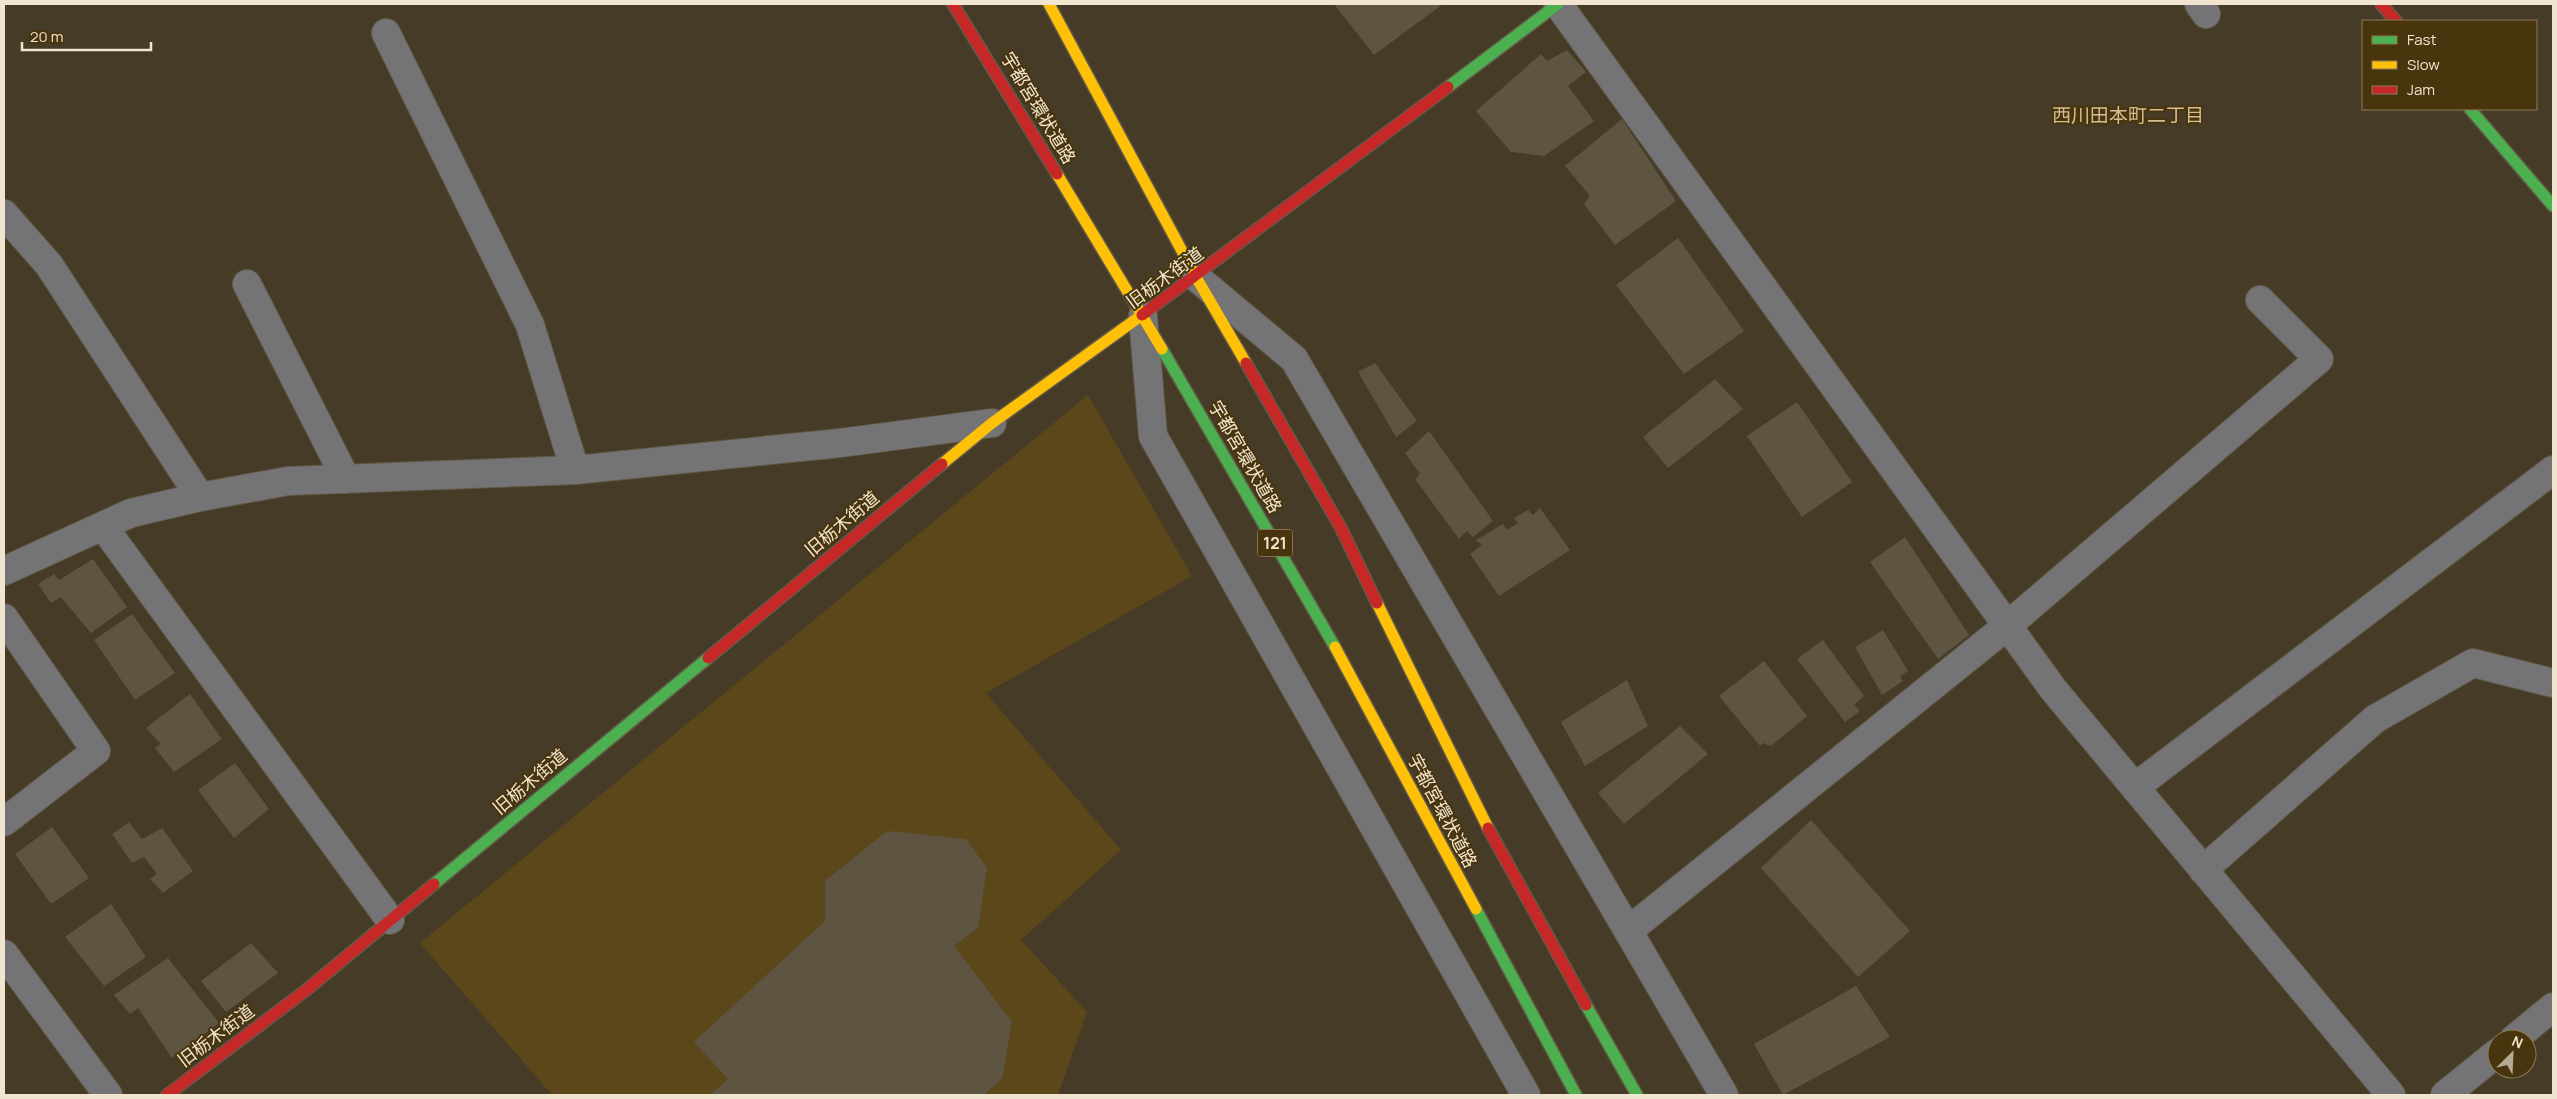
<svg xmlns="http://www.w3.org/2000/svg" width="2557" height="1099" font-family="Manrope,'Noto Sans JP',sans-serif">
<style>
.built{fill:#5c471b}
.building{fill:#5d5442}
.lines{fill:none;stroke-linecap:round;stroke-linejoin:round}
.street-casing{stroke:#625947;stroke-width:30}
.fast-casing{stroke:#625947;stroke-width:14}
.slow-casing{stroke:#625947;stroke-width:14}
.jam-casing{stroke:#625947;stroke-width:14}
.street{stroke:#747476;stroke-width:28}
.fast{stroke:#4caf50;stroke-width:11}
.slow{stroke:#ffc107;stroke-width:11}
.jam{stroke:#c62828;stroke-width:11}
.labels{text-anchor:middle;stroke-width:4;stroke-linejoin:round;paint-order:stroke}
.shield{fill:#48350d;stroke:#beb096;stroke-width:1}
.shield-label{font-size:16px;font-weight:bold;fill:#f1e5d0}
.street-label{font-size:18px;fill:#f1e5d0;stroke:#48350d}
.neighbourhood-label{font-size:19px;fill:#d4bd94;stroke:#48350d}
</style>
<rect width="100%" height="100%" fill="#463b26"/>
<path class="built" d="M1088 395 1192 576 986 693 1121 850 1021 940 1087 1012 1058 1095H552L420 943Z"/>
<path class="building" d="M1334 4H1443L1374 55Z
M1567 50 1586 72 1568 86 1594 121 1544 156 1511 152 1476 111 1541 54 1547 61Z
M1622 119 1676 201 1615 245 1584 204 1590 196 1565 166Z
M1678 238 1744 331 1684 374 1616 285Z
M1375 363 1417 421 1396 437 1358 372Z
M1715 379 1743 409 1668 468 1643 437Z
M1797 402 1852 482 1802 517 1747 436Z
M1429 431 1493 521 1473 537 1467 531 1459 539 1415 479 1420 474 1405 453Z
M1540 508 1570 550 1499 596 1470 554 1482 545 1476 540 1503 524 1507 530 1518 523 1514 518 1528 510 1533 515Z
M1905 537 1969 635 1938 659 1870 562Z
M93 559 127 607 91 633 61 597 51 603 38 584 54 574 59 580Z
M132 614 175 673 135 700 94 640Z
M1883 630 1908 671 1900 676 1903 681 1882 695 1855 647Z
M1823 640 1864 696 1854 705 1860 711 1845 722 1797 659Z
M1764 661 1807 716 1771 746 1763 743 1760 746 1719 696Z
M1627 680 1648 726 1585 766 1561 722Z
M190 694 222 739 174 772 155 748 161 744 146 728Z
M1680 726 1708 754 1624 824 1598 793Z
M235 763 269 809 234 838 198 790Z
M1811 820 1910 931 1858 977 1761 868Z
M129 822 142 839 162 828 193 871 163 893 150 879 157 874 144 857 132 863 112 834Z
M52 827 89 878 51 904 15 854Z
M887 831 966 839 987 868 978 928 954 946 1012 1022 1002 1078 984 1095H710L728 1079 694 1042 825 921V881Z
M111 904 146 957 104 986 65 937Z
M251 943 278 973 226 1012 201 981Z
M168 958 219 1023 172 1058 138 1008 130 1014 114 995Z
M1856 986 1890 1037 1783 1095 1754 1044Z"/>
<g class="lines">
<defs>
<path id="street" d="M1558 4 2053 689 2391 1095
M2199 4 2206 14
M386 33 530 325 575 470
M4 214 49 265 200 497
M1197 278 1294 359 1724 1095
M247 284 346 479
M1143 316 1153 436 1526 1095
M103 526 390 920
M4 571 131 513 200 497 288 481 575 470 840 443 992 423
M4 618 96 751 4 822
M2135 787 2553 470
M2203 870 2375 719 2473 663 2553 683
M1628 931 2007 626 2319 359 2260 300
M4 954 108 1095
M2514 1039 2553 1007
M2445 1095 2497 1053"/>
<path id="fast" d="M1448 87 1558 4
M2470 109 2553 206
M1162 349 1335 647
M434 884 708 658
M1476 909 1576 1095
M1586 1005 1637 1095"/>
<path id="slow" d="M1049 4 1196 277 1246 363
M1057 174 1162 349
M942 464 992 423 1142 315
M1377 603 1488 828
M1335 647 1476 909"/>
<path id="jam" d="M953 4 1057 174
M2381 4 2396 21
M1142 315 1448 87
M1246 363 1341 528 1377 603
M708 658 942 464
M1488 828 1586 1005
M167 1095 305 991 434 884"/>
</defs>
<use href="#street" class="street-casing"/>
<use href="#fast" class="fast-casing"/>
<use href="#slow" class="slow-casing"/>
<use href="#jam" class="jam-casing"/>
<use href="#street" class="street"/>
<use href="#fast" class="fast"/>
<use href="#slow" class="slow"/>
<use href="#jam" class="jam"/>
</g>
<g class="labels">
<rect class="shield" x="1257.5" y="529.5" width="35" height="27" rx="4"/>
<g class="shield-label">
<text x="1275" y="549">121</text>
</g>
<g class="street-label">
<text transform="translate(1038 108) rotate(59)" y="6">宇都宮環状道路</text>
<text transform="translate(1165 278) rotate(-36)" y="6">旧栃木街道</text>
<text transform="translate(1245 457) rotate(60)" y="6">宇都宮環状道路</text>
<text transform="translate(842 524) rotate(-40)" y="6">旧栃木街道</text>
<text transform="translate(530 782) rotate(-40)" y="6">旧栃木街道</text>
<text transform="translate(1442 811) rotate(62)" y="6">宇都宮環状道路</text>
<text transform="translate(216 1036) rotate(-37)" y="6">旧栃木街道</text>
</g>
<g class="neighbourhood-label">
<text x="2128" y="122">西川田本町二丁目</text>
</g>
</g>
<rect width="2557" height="1099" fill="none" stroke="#f1e5d0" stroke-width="10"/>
<rect x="2362" y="20" width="175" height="90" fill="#48350d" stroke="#8c7b5b"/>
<rect x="2372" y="36" width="25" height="8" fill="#4caf50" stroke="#8c7b5b"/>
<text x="2407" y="45" font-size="15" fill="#f1e5d0">Fast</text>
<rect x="2372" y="61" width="25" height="8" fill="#ffc107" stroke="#8c7b5b"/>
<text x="2407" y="70" font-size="15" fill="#f1e5d0">Slow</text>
<rect x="2372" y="86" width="25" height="8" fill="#c62828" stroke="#8c7b5b"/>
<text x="2407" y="95" font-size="15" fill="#f1e5d0">Jam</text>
<g transform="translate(2512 1054) rotate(24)"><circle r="24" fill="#48350d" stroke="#8c7b5b"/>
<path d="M0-4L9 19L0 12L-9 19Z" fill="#b5aa94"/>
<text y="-8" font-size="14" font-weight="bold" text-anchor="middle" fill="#f1e5d0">N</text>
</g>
<path d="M22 42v8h129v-8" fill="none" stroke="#f1e5d0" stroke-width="2.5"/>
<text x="30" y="42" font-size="15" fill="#f1e5d0" stroke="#48350d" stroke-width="4" paint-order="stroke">20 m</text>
</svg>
